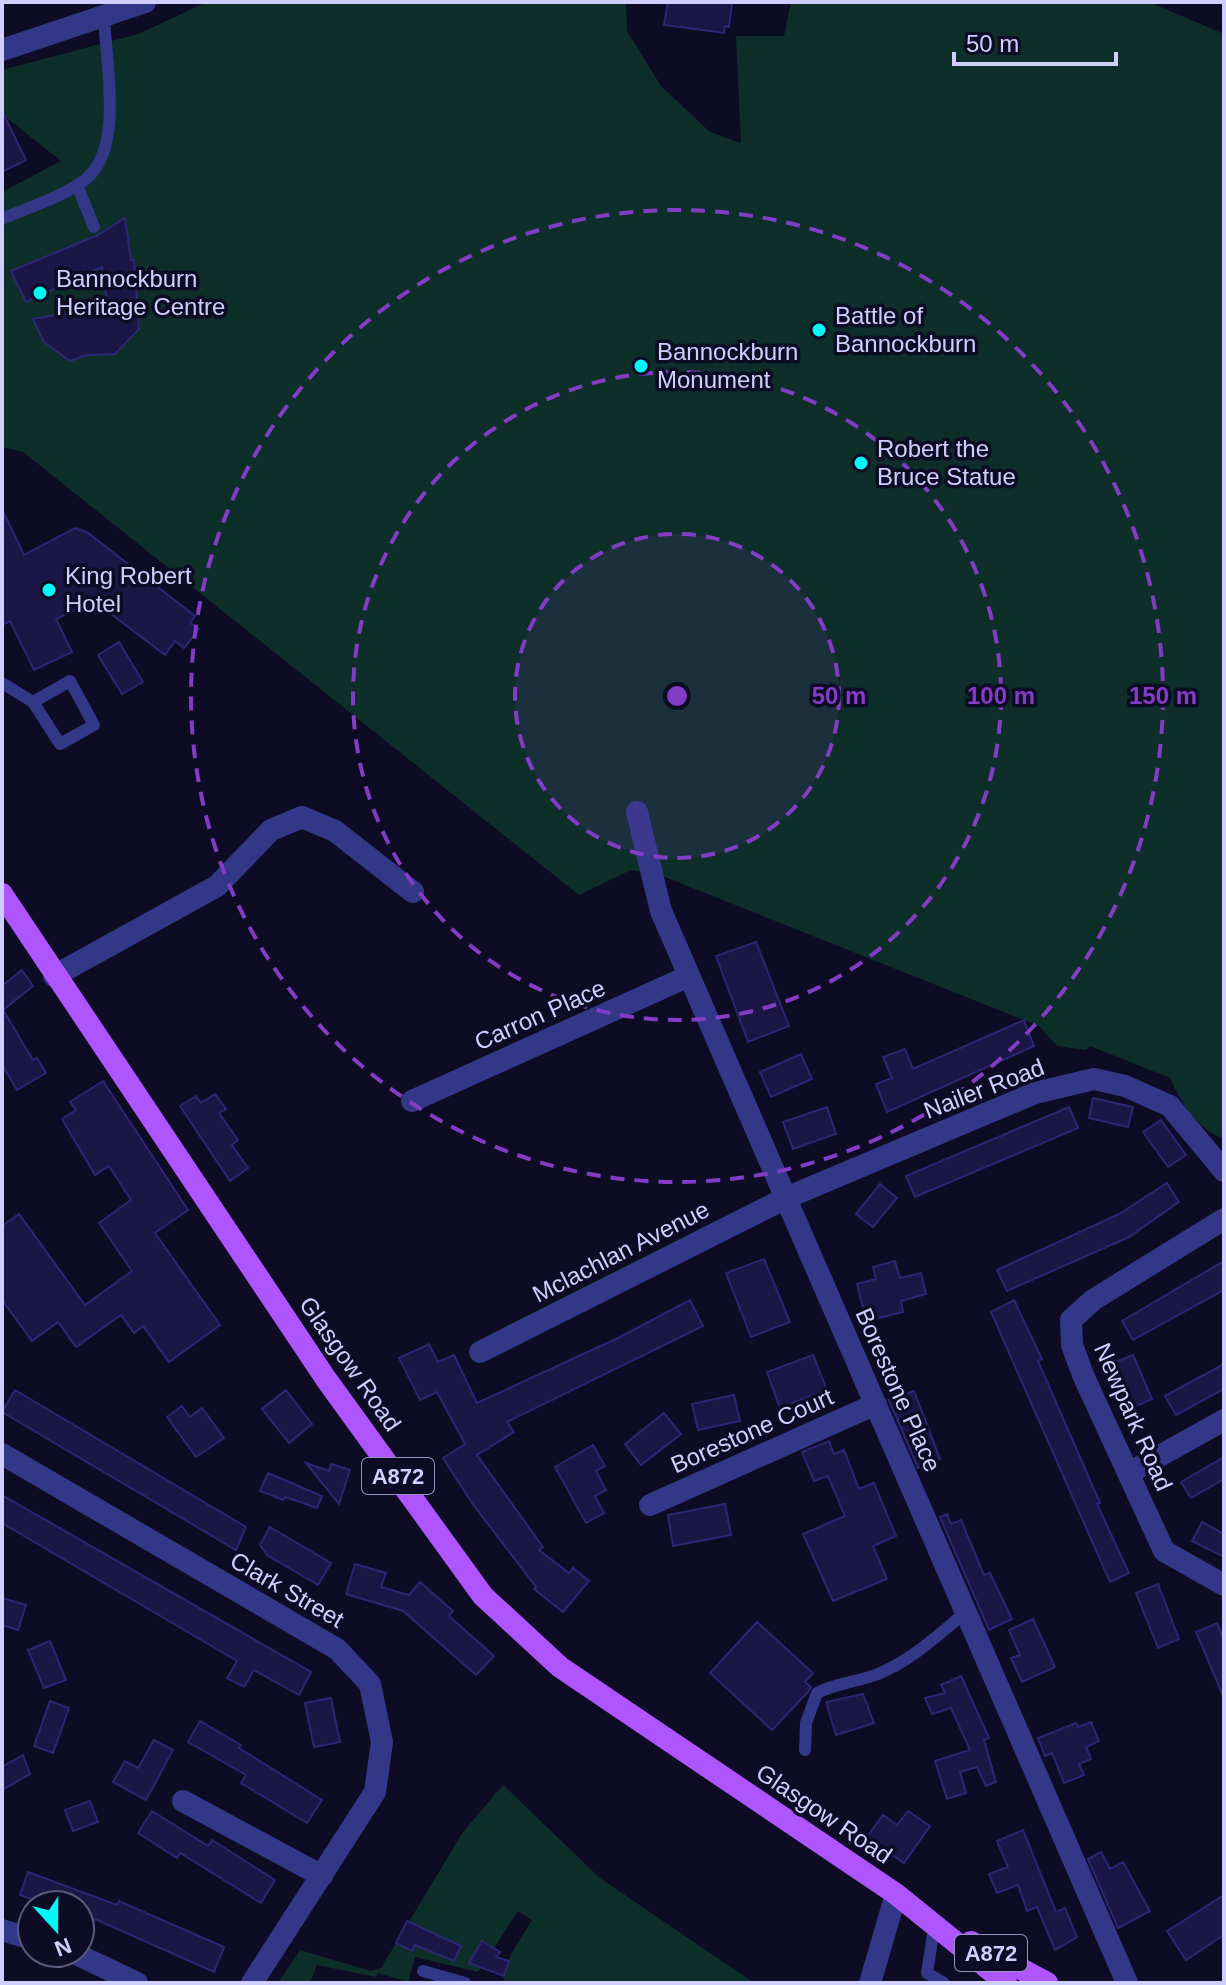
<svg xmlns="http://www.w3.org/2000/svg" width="1226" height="1985" font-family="Helvetica,sans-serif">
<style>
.green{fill:#0e2e2a}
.building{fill:#1b1646;stroke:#2d2675;stroke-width:2}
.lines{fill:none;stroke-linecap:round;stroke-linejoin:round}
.service{stroke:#323887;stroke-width:12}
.minor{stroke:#323887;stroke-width:22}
.primary{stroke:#ae55ff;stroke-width:22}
.ring{fill:none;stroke:#833cc5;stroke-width:4;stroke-dasharray:14 10}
.poi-dot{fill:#00f9f8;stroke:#0d0c24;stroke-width:3}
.labels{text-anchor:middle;stroke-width:7;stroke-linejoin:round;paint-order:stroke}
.shield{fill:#0d0c24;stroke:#9594bd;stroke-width:2}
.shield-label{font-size:22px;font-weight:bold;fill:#cfceff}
.poi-label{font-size:24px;fill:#cfceff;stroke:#0d0c24;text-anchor:start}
.street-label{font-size:24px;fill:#cfceff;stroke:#0d0c24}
.centre{fill:#833cc5;stroke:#0d0c24;stroke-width:4}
.ring-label{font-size:24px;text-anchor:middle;font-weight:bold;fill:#833cc5;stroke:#0d0c24;stroke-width:7;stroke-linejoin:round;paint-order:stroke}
</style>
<rect width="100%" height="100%" fill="#0d0c24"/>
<path class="green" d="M207 2H626L627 31 661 86 710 132 741 143 736 36H784L791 2H1149L1224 34V1139C1198 1129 1181 1104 1170 1078L1090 1046 1086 1050 1057 1046 1039 1026 665 877 631 870 579 895 23 452 2 447V192L61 161 2 114V70L138 34Z
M503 1785 600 1878 754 1983H503L511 1954 532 1920 518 1911 478 1972 415 1957 408 1982 378 1973 376 1977 317 1965 310 1983H278L300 1950 371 1971 381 1968 463 1832Z"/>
<path class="building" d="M668 2H732L729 27 725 26 724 33 664 25Z
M2 111 26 160 2 172Z
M125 218 131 260H134L139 329 115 354 86 355 70 361 44 342 33 319 108 306 102 267 26 302 11 271 98 235Z
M2 509 24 555 75 528 88 533 195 616 190 623 199 629 184 648 175 641 165 655 94 601 56 619 72 652 34 670 10 621 2 625Z
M119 642 143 682 122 694 98 655Z
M756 942 789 1026 748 1042 716 956Z
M22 970 33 986 3 1010 33 1060 37 1058 46 1073 17 1090 2 1065V986Z
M1024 1020 1034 1046 887 1112 876 1084 892 1078 883 1057 905 1049 913 1069Z
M801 1054 812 1079 771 1097 760 1072Z
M103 1081 188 1210 155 1233 220 1325 169 1362 143 1326 134 1333 121 1315 76 1347 58 1322 32 1341 2 1300V1226L19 1214 85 1305 132 1271 99 1223 131 1200 109 1166 95 1175 62 1119 76 1110 70 1102Z
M215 1094 226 1109 219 1113 238 1140 232 1145 248 1168 230 1181 180 1106 196 1096 201 1103Z
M1093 1098 1133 1107 1128 1127 1089 1118Z
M827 1107 836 1134 793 1149 783 1122Z
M1069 1107 1078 1128 915 1197 906 1176Z
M1161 1120 1186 1155 1168 1167 1143 1132Z
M1167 1183 1179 1202 1129 1237 1007 1291 997 1270 1119 1214Z
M880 1184 897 1198 873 1227 856 1214Z
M764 1259 790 1322 751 1337 726 1273Z
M895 1261 900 1278 921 1273 926 1294 901 1301 903 1312 866 1321 857 1284 876 1279 873 1267Z
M1224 1261V1290L1133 1340 1122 1321Z
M690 1300 703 1326 507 1422 514 1432 477 1455 543 1547 539 1550 569 1573 573 1568 589 1581 563 1612 534 1589 536 1587 472 1503 443 1458 465 1444 437 1392 420 1400 399 1358 429 1344 438 1362 454 1355 477 1403 618 1338Z
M1014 1300 1042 1359 1038 1361 1100 1503 1097 1504 1129 1573 1110 1582 991 1312Z
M813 1355 827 1390 780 1408 767 1372Z
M1133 1355 1152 1399 1132 1408 1113 1363Z
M1224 1364V1389L1176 1415 1165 1396Z
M15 1390 246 1527 236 1550 2 1412Z
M286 1390 312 1424 289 1443 262 1409Z
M914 1391 940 1459 918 1468 889 1400Z
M734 1395 740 1421 698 1430 692 1404Z
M182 1406 190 1417 202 1408 224 1438 196 1457 167 1417Z
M664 1413 681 1434 641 1465 625 1444Z
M829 1441 834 1454 844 1450 859 1489 874 1483 896 1536 873 1546 887 1579 833 1601 803 1534 845 1516 828 1476 814 1481 802 1452Z
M593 1445 605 1466 596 1471 606 1490 595 1496 604 1513 586 1523 555 1467Z
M1224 1457V1479L1191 1498 1181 1482Z
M306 1463 329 1471 331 1464 350 1470 339 1504Z
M268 1473 322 1496 317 1508 285 1497 283 1500 260 1491Z
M2 1495 311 1672 299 1695 254 1670 244 1687 227 1678 237 1661 2 1523Z
M725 1504 731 1535 673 1546 668 1515Z
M947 1514 951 1524 961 1520 984 1575 990 1573 1012 1619 989 1630 940 1517Z
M1202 1522 1224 1534V1557L1192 1541Z
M270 1527 331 1563 318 1585 267 1555 260 1545Z
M355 1564 386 1573 381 1587 409 1595 420 1582 453 1611 449 1616 494 1656 476 1675 403 1611 346 1594Z
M1158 1584 1179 1639 1158 1648 1136 1593Z
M2 1598 26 1605 18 1630 2 1625Z
M1033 1619 1055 1667 1022 1682 1011 1658 1020 1655 1009 1630Z
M757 1622 813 1673 805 1682 811 1687 808 1692 772 1730 710 1673Z
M1217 1623 1224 1640V1698L1196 1632Z
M50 1641 66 1680 44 1688 28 1650Z
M961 1676 989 1738 984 1740 996 1782 986 1786 977 1767 960 1772 966 1793 947 1799 935 1761 970 1750 951 1708 932 1714 925 1698 945 1693 941 1685Z
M863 1694 874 1723 836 1735 826 1702Z
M331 1698 340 1742 314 1747 305 1703Z
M50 1701 69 1708 53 1753 34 1746Z
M200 1721 241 1745 239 1748 322 1800 307 1823 241 1783 246 1775 188 1742Z
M1091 1722 1099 1741 1086 1747 1091 1759 1079 1764 1084 1775 1064 1783 1052 1753 1045 1756 1038 1738 1076 1723 1078 1727Z
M154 1740 173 1750 146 1800 113 1782 125 1761 138 1768Z
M23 1755 30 1774 2 1790V1767Z
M90 1801 98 1822 73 1831 65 1810Z
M152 1811 208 1846 212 1840 275 1880 261 1903 180 1853 177 1858 138 1833Z
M908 1811 930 1826 904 1863 867 1837 883 1815 897 1825Z
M1023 1830 1056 1912 1065 1908 1077 1937 1055 1950 1037 1907 1027 1911 1018 1885 997 1893 989 1874 1008 1867 997 1841Z
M1101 1852 1110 1869 1123 1862 1150 1911 1118 1928 1088 1859Z
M28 1872 117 1905 119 1901 224 1947 214 1972 95 1919 93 1922 80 1917V1905H46L20 1895Z
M1224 1895V1935L1186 1960 1167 1931Z
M407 1921 461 1946 454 1961 415 1945 412 1951 396 1943Z
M482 1941 500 1952 496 1957 509 1961 504 1976 469 1963Z"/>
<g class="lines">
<path class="service" d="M77 185 94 227
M2 219C29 207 63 197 86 179 124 148 106 62 104 18
M2 683 33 702 60 744 94 725 70 681 33 702
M805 1750 806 1723 817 1693C837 1683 857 1682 878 1674 912 1660 938 1635 966 1612
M935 1922 927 1973 944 1983
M423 1971 465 1983"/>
<path class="minor" d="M2 50 145 2
M637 812 661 911 1127 1983
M54 976 217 886 271 830 302 817 335 831 413 892
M412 1101 689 976
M1224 1219 1093 1300 1071 1320 1072 1345 1083 1375 1164 1551 1224 1585
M480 1352 786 1198 1035 1093 1094 1079 1125 1086 1170 1106 1224 1171
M2 1454 337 1649 370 1684 382 1742 375 1792 252 1983
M1129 1473 1224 1420
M650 1505 876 1404
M183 1801 322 1876
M2 1930 32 1939
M74 1953 137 1983
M870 1983 896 1894"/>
<path class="primary" d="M2 894 326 1379 483 1596 560 1667 896 1894 1006 1983
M971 1942 1047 1983"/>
</g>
<circle cx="677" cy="696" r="162" fill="#833cc5" fill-opacity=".12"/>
<g class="ring">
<circle cx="677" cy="696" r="162"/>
<circle cx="677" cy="696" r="324"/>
<circle cx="677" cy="696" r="486"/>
</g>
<g class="poi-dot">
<circle cx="40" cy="293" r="8"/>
<circle cx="819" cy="330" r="8"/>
<circle cx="641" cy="366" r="8"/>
<circle cx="861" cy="463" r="8"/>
<circle cx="49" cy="590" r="8"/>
</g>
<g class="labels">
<g class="shield">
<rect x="362" y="1458" width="72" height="36" rx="6"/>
<rect x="955" y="1935" width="72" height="36" rx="6"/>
</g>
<g class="shield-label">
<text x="398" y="1484">A872</text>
<text x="991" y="1961">A872</text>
</g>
<g class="poi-label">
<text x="56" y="287">Bannockburn<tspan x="56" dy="28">Heritage Centre</tspan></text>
<text x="835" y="324">Battle of<tspan x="835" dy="28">Bannockburn</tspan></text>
<text x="657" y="360">Bannockburn<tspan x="657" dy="28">Monument</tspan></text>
<text x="877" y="457">Robert the<tspan x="877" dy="28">Bruce Statue</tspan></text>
<text x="65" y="584">King Robert<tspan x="65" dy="28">Hotel</tspan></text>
</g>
<g class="street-label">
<text transform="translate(540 1015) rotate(-24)" y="8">Carron Place</text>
<text transform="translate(984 1089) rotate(-21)" y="8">Nailer Road</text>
<text transform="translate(621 1252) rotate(-27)" y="8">Mclachlan Avenue</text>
<text transform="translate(350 1364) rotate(55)" y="8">Glasgow Road</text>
<text transform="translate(898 1390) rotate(66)" y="8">Borestone Place</text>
<text transform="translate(1133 1417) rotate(66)" y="8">Newpark Road</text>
<text transform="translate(752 1431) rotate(-24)" y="8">Borestone Court</text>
<text transform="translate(287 1590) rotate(30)" y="8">Clark Street</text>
<text transform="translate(824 1814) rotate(34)" y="8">Glasgow Road</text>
</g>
</g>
<circle cx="677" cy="696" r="12" class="centre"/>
<g class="ring-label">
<text x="839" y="704">50 m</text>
<text x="1001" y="704">100 m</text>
<text x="1163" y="704">150 m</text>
</g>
<rect width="1226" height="1985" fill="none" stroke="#cfceff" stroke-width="8"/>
<g transform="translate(56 1929) rotate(159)"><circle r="38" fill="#0d0c24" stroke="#5b5a7c" stroke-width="2"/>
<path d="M0-6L14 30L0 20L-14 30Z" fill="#00f9f8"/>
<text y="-12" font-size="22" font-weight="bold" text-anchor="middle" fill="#cfceff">N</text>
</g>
<path d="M954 52v12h162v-12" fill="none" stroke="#cfceff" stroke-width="4"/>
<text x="966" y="52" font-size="24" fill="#cfceff" stroke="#0d0c24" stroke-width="6" paint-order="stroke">50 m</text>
</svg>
